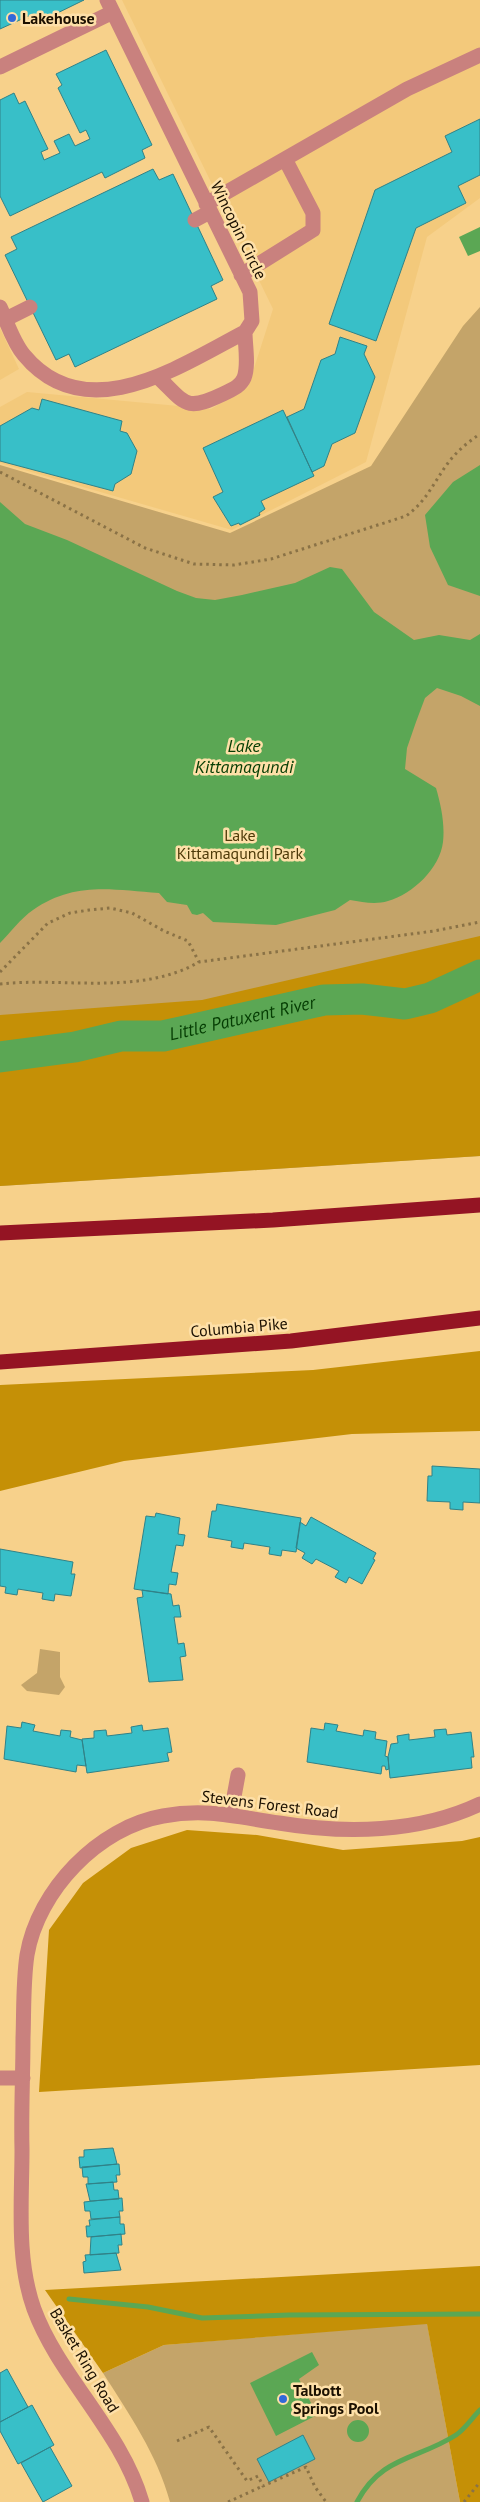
<svg xmlns="http://www.w3.org/2000/svg" width="480" height="2502" font-family="'PT Sans',sans-serif">
<style>
.built{fill:#f3c97b}
.green{fill:#c4a469}
.forest{fill:#c59006}
.water{fill:#5ba754}
.lines{fill:none;stroke-linecap:round;stroke-linejoin:round}
.stream{stroke:#5ba754;stroke-width:5}
.river{stroke:#5ba754;stroke-width:31}
.building{fill:#38bfc8;stroke:#308288}
.path{stroke:#8a7246;stroke-width:3;stroke-dasharray:2.5 4;stroke-linecap:butt}
.minor{stroke:#c9817e;stroke-width:15}
.highway{stroke:#941423;stroke-width:15}
.poi-dot{fill:#3269d8;stroke:#fee0a8;stroke-width:2}
.labels{text-anchor:middle;stroke-width:5;stroke-linejoin:round;paint-order:stroke}
.poi-label{font-size:16px;font-weight:bold;fill:#1b1000;stroke:#fee0a8;text-anchor:start}
.street-label{font-size:16px;fill:#1b1000;stroke:#fee0a8}
.park-label{font-size:16px;fill:#4e3908;stroke:#fee0a8}
.water-label{font-size:18px;font-style:italic;fill:#053d03;stroke:#fee0a8}
</style>
<rect width="100%" height="100%" fill="#f7d18b"/>
<path class="built" d="M122 0H480V198L427 237 366 462 232 530 0 463V407L27 392 211 409 248 387 273 309Z
M0 328 19 369 0 380Z"/>
<path class="green" d="M480 307V1156L0 1186V465L230 533 371 466 463 326Z
M40 1649 60 1652V1677L65 1687 59 1695 27 1691 21 1685 37 1673Z
M427 2323 460 2502H170C157 2454 129 2414 103 2373L164 2345Z"/>
<path class="forest" d="M480 936V1156L0 1186V1015L202 1000Z
M480 1351V1431L352 1434 124 1461 0 1491V1385L313 1370Z
M187 1830 257 1835 343 1850 462 1841 480 1837V2065L39 2092 49 1930 83 1883 131 1848Z
M480 2266V2502H460L427 2324 164 2345 103 2373 45 2290Z"/>
<path class="water" d="M480 227V251L468 256 459 237Z
M480 465V596L448 585 430 547 425 515 453 482Z
M0 502 25 524 67 540 177 591 196 598 215 600 242 595 295 583 330 567 342 569 374 612 414 640 439 635 470 640 480 634V706L461 696 437 688 425 698 416 722 407 748 405 769 436 788C441 805 445 824 443 842 440 868 413 894 388 901 375 905 363 902 350 900L335 910 276 925 213 922 203 913 197 915 192 914 187 905 167 902 159 893C112 890 75 881 33 910 21 918 10 933 0 943Z
M312 2352 319 2365 299 2379 317 2415 276 2436 250 2383Z
M347 2431a11 11 0 1 1 22 0a11 11 0 1 1-22 0Z"/>
<g class="lines">
<path class="stream" d="M69 2299 148 2307 202 2318 289 2315 480 2314
M357 2502C381 2456 417 2460 456 2435 465 2429 472 2418 480 2410"/>
<path class="river" id="s1" d="M0 1057 75 1047 121 1036H163L324 1000 362 999 405 1004 430 998 480 975"/>
</g>
<path class="building" d="M0 0H84L37 23 33 14 0 29Z
M106 50 152 145 142 150 145 158 105 178 102 172 10 216 0 196V100L14 93 19 104 25 101 48 149 41 152 44 160 60 153 54 141 69 134 75 146 90 139 86 130 80 133 58 88 62 85 56 74Z
M480 119V175L458 186 466 203 416 228 376 341 329 324 375 190 452 152 445 136Z
M153 169 159 180 173 174 223 280 211 286 217 299 75 367 69 354 56 360 5 255 17 249 11 237Z
M340 337 367 346 364 354 375 377 355 433 332 444 324 466 312 472 287 417 304 409 321 360 335 354Z
M42 399 122 421 120 431 127 433 137 451 131 474 115 484 113 491 0 461V426L32 408 39 410Z
M283 410 314 476 261 501 265 509 259 513 260 515 240 525 239 523 231 526 213 497 223 492 203 448Z
M432 1466 480 1469V1503L463 1502V1510L450 1509V1502L427 1501 428 1476H432Z
M217 1504 301 1518 296 1552 282 1550 281 1556 269 1554 270 1547 244 1543 243 1549 231 1547 232 1541 208 1537 212 1511H216Z
M156 1513 180 1518 178 1534 185 1535 183 1546 176 1545 171 1572 178 1573 176 1585 169 1584 168 1594 134 1589 146 1516 155 1517Z
M311 1517 376 1553 373 1559 375 1560 362 1584 349 1577 346 1583 335 1577 339 1571 316 1559 312 1564 302 1558 305 1553 296 1548 300 1522 306 1526Z
M0 1549 73 1562 71 1574H75L71 1596 55 1594 54 1601 42 1599 43 1593 18 1589 17 1595 5 1593 6 1587 0 1586Z
M142 1590 171 1594 173 1606 179 1605 181 1617H174L178 1644 184 1643 186 1656 180 1657 183 1680 149 1682 137 1598 143 1597Z
M22 1722 35 1725 33 1731 60 1736 61 1730 71 1731 70 1737 82 1740 86 1766 77 1765 76 1772 4 1759 7 1726 21 1728Z
M325 1723 338 1725 336 1731 363 1736 364 1730 376 1732 375 1739 387 1741 385 1756 388 1757 389 1769 386 1770 385 1766H382L381 1774 307 1762 311 1728 324 1730Z
M142 1725 143 1731 168 1728 172 1752 167 1753 169 1761 87 1773 82 1739 94 1738V1731L106 1730 107 1736 132 1733 131 1727Z
M446 1729 447 1735 471 1732 474 1757H471L472 1768 390 1778 388 1757 391 1744 398 1743 397 1736 409 1734V1740L435 1737 434 1730Z
M113 2148 117 2164 80 2168 79 2157H84V2150Z
M119 2164 120 2175H116L117 2182 88 2184V2177H83L82 2167Z
M113 2182 114 2190H118L119 2199 90 2201 86 2184Z
M122 2198 123 2211H119L120 2217 91 2219 90 2211H85L84 2202Z
M120 2217V2224H124L125 2234 87 2237 86 2226H90L89 2220Z
M121 2234 122 2245H118L119 2253 90 2255 91 2237Z
M116 2253 121 2270 84 2273 83 2262 86 2261 85 2255Z
M7 2369 28 2407 0 2422V2373Z
M32 2405 54 2445 18 2464 0 2431V2422Z
M303 2435 315 2459 269 2482 257 2459Z
M50 2447 72 2486 43 2502 21 2463Z"/>
<g class="lines">
<path class="path" d="M0 472 145 548 194 564 234 565 271 559 406 516C426 502 434 482 448 463 456 452 468 442 480 434
M0 972 48 923 70 913 89 910 110 908 132 913 164 931 188 941 199 962
M0 984C64 977 140 996 199 962L434 931 480 922
M177 2441 209 2427 247 2481 258 2476 263 2486 306 2467 315 2487 326 2502
M228 2502 263 2486
M464 2502 480 2482"/>
<path class="minor" d="M0 67 113 12
M206 204 407 89 480 55
M195 220 210 212
M241 275 313 230V213L285 159
M0 307C7 322 13 342 24 355 86 430 180 366 245 332L252 321 250 292 107 0
M6 319 30 307
M158 377C186 404 185 412 223 394 231 390 240 387 244 378 249 365 245 346 245 332
M231 1813 238 1775
M0 2078H23
M142 2502C121 2430 59 2377 34 2309 16 2259 22 2202 22 2149 21 2112 23 2075 23 2038 24 2011 23 1982 27 1955 38 1890 99 1827 163 1816 207 1808 237 1817 279 1823 345 1834 419 1833 480 1804"/>
<path class="highway" d="M0 1233 273 1220 480 1205
M0 1362 291 1341 480 1318"/>
</g>
<g class="poi-dot">
<circle cx="12" cy="18" r="5"/>
<circle cx="283" cy="2399" r="5"/>
</g>
<g class="labels">
<g class="poi-label">
<text x="22" y="24">Lakehouse</text>
<text x="293" y="2396">Talbott<tspan x="293" dy="18">Springs Pool</tspan></text>
</g>
<g class="street-label">
<text transform="translate(239 230) rotate(64)" y="6">Wincopin Circle</text>
<text transform="translate(239 1327) rotate(-5)" y="6">Columbia Pike</text>
<text transform="translate(270 1804) rotate(7)" y="6">Stevens Forest Road</text>
<text transform="translate(85 2360) rotate(59)" y="6">Basket Ring Road</text>
</g>
<g class="park-label">
<text x="240" y="841">Lake<tspan x="240" dy="18">Kittamaqundi Park</tspan></text>
</g>
<g class="water-label">
<text x="244" y="752">Lake<tspan x="244" dy="21">Kittamaqundi</tspan></text>
<text dy="6" stroke="none"><textPath href="#s1" startOffset="246">Little Patuxent River</textPath></text>
</g>
</g>
</svg>
